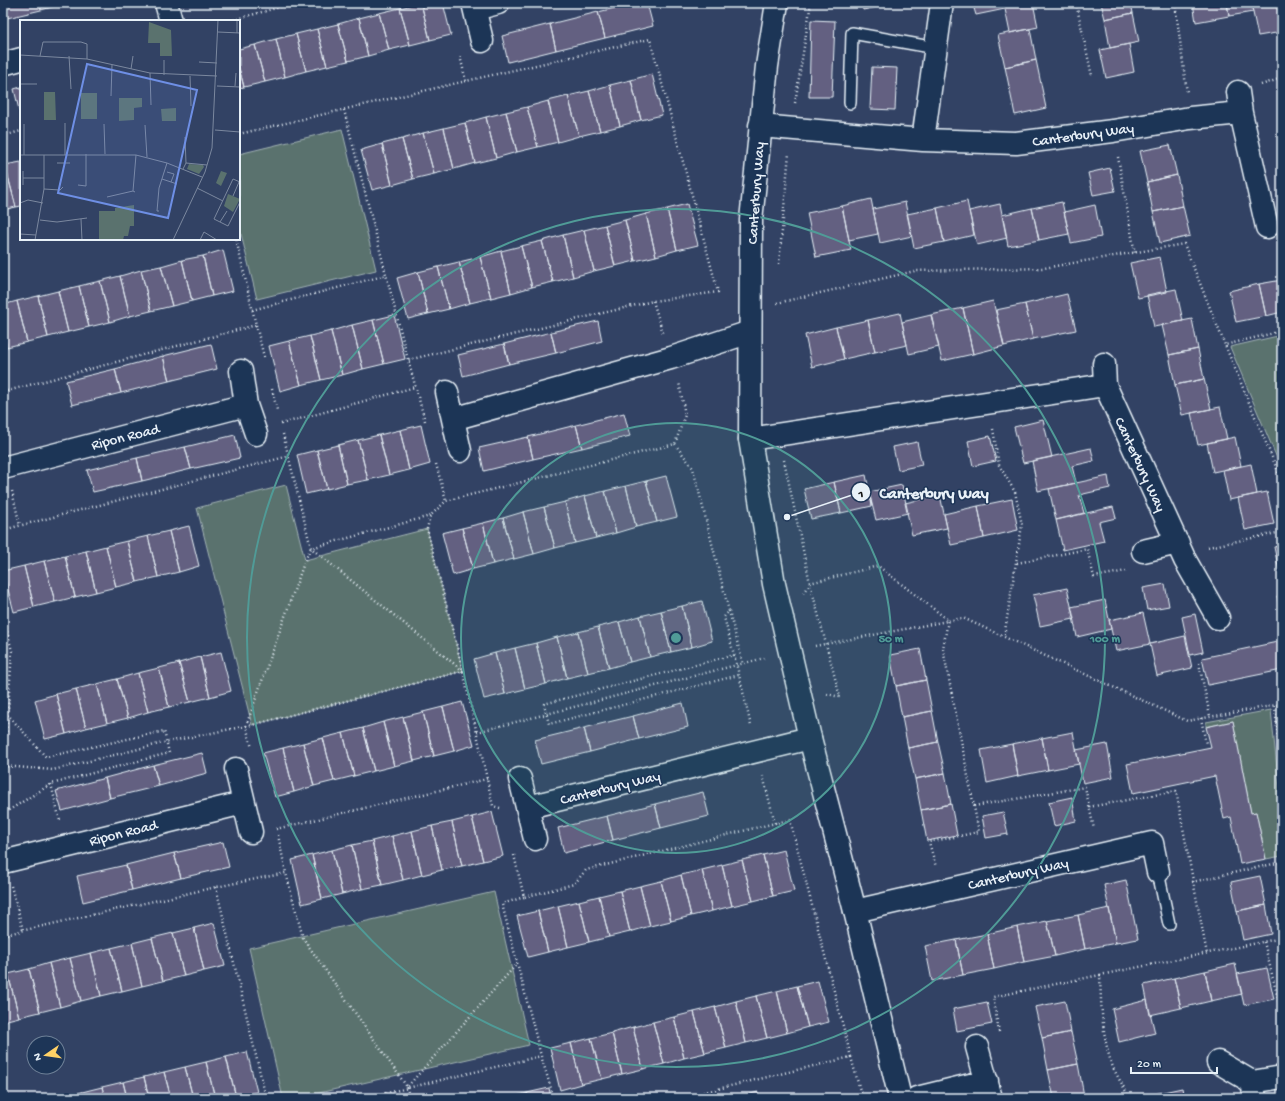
<svg xmlns="http://www.w3.org/2000/svg" width="1285" height="1101" font-family="'Gochi Hand',sans-serif">
<style>
.green{fill:#5a726e;stroke:#a1b2b3}
.building{fill:#636181;stroke:#e8f1f8}
.lines{fill:none;stroke-linecap:round;stroke-linejoin:round}
.lane-casing{stroke:#e8f1f8;stroke-width:14}
.street-casing{stroke:#e8f1f8;stroke-width:25}
.secondary-casing{stroke:#e8f1f8;stroke-width:25}
.path{stroke:#e8f1f8;stroke-width:2.5;stroke-dasharray:1 3;stroke-linecap:butt}
.lane{stroke:#1d3557;stroke-width:11}
.street{stroke:#1d3557;stroke-width:22}
.secondary{stroke:#1d3557;stroke-width:22}
.path-bridge{stroke:#e8f1f8;stroke-width:2.5;stroke-dasharray:1 3;stroke-linecap:butt}
.ring{fill:none;stroke:#509b97;stroke-width:2}
.labels{text-anchor:middle;stroke-width:3;stroke-linejoin:round;paint-order:stroke}
.street-label{font-size:15px;fill:#e8f1f8;stroke:#1d3557}
.inset-road{fill:none;stroke:#7b889f;stroke-width:1}
.view{fill:#6e8fe5;fill-opacity:0.15;stroke:#6e8fe5;stroke-width:2}
.inset-edge{fill:none;stroke:#e8f1f8;stroke-width:2}
.centre{fill:#509b97;stroke:#1d3557;stroke-width:2}
.ring-label{font-size:12px;text-anchor:middle;font-weight:bold;fill:#509b97;stroke:#1d3557;stroke-width:3;stroke-linejoin:round;paint-order:stroke}
.leader{fill:none;stroke:#e8f1f8;stroke-width:1.5}
.callout-dot{fill:#e8f1f8;stroke:#1d3557;stroke-width:1.5}
.mark-label{font-size:12px;text-anchor:middle;font-weight:bold;fill:#111}
.callout-label{font-size:16px;text-anchor:middle;font-weight:bold;fill:#e8f1f8;stroke:#1d3557;stroke-width:3;stroke-linejoin:round;paint-order:stroke}
</style>
<rect width="100%" height="100%" fill="#324264"/>
<filter id="ink" filterUnits="userSpaceOnUse"><feTurbulence type="fractalNoise" baseFrequency=".025" numOctaves="2"/><feDisplacementMap in="SourceGraphic" scale="8" xChannelSelector="R" yChannelSelector="G"/><feConvolveMatrix kernelMatrix="1 2 1 2 8 2 1 2 1" color-interpolation-filters="sRGB"/></filter>
<g filter="url(#ink)">
<path class="green" d="M342 129 376 270 257 299 239 226V154Z
M1282 335V470L1230 347Z
M286 485 305 560 427 529 463 671 252 725 197 508Z
M1271 710 1282 817V856L1266 859 1256 812 1251 813 1233 721 1206 727V722Z
M494 892 529 1045 297 1098H283L249 948Z"/>
<path class="building" d="M3 3H40L41 10 3 19Z
M40 3H67L41 10Z
M421 3H443L451 35 430 40Z
M421 3 430 40 410 45 400 8Z
M636 3H647L653 26 605 38 598 12Z
M862 3H891L892 4 863 10Z
M982 3H1033L1038 27 1010 33 1005 9 976 15 973 5Z
M1101 3H1131L1133 13 1105 19Z
M1193 3H1227L1229 16 1196 22Z
M1227 3H1251L1253 12 1229 16Z
M1251 3H1282V32L1258 36Z
M400 8 410 45 389 50 379 13Z
M598 12 605 38 556 50 550 24Z
M379 13 389 50 368 56 359 18Z
M1133 13 1139 42 1110 48 1105 19Z
M359 18 368 56 348 61 338 24Z
M811 20 835 21 832 97H809Z
M338 24 348 61 327 66 317 29Z
M550 24 556 50 508 62 502 36Z
M317 29 327 66 306 71 296 34Z
M1030 29 1036 60 1005 67 998 35Z
M296 34 306 71 285 77 276 39Z
M276 39 285 77 265 82 255 45Z
M1129 44 1134 72 1106 78 1100 50Z
M255 45 265 82 244 87 239 68V49Z
M1036 60 1046 108 1015 115 1005 67Z
M872 67 897 68 895 110 870 109Z
M239 68 244 87 239 88Z
M652 74 662 115 641 120 631 80Z
M631 80 641 120 620 126 610 85Z
M610 85 620 126 600 131 589 91Z
M21 87V114H20L14 89Z
M589 91 600 131 579 136 568 96Z
M568 96 579 136 558 142 548 101Z
M548 101 558 142 538 147 527 107Z
M527 107 538 147 517 152 506 112Z
M506 112 517 152 496 158 486 117Z
M486 117 496 158 475 163 465 123Z
M465 123 475 163 454 169 444 128Z
M444 128 454 169 434 174 423 133Z
M423 133 434 174 413 179 402 139Z
M402 139 413 179 392 185 382 144Z
M382 144 392 185 372 190 361 150Z
M1170 145 1177 175 1147 182 1140 151Z
M21 162V206L16 207 5 165Z
M5 165 16 207 3 210V166Z
M1110 168 1115 191 1093 195 1088 173Z
M1177 175 1183 206 1153 212 1147 182Z
M871 199 878 234 849 240 842 206Z
M967 201 974 235 944 242 937 208Z
M905 202 912 236 880 243 873 209Z
M1062 202 1069 234 1039 240 1032 208Z
M687 204 698 245 677 250 667 209Z
M1000 204 1007 238 977 245 969 211Z
M1095 205 1101 237 1071 243 1064 212Z
M842 206 851 250 816 257 807 213Z
M1183 206 1190 236 1160 243 1153 212Z
M937 208 944 242 914 248 907 214Z
M1032 208 1039 240 1008 246 1002 215Z
M667 209 677 250 656 256 646 214Z
M646 214 656 256 635 261 625 220Z
M625 220 635 261 615 266 605 225Z
M605 225 615 266 594 271 584 230Z
M584 230 594 271 573 277 563 235Z
M563 235 573 277 553 282 542 241Z
M542 241 553 282 532 287 521 246Z
M521 246 532 287 511 293 501 251Z
M223 250 233 291 212 296 203 256Z
M501 251 511 293 491 298 480 257Z
M203 256 212 296 192 301 182 260Z
M480 257 491 298 470 303 459 262Z
M1160 257 1167 292 1138 298 1130 263Z
M182 260 192 301 172 306 161 266Z
M459 262 470 303 449 309 438 267Z
M161 266 172 306 151 311 141 270Z
M438 267 449 309 428 314 418 272Z
M141 270 151 311 130 316 120 276Z
M418 272 428 314 408 319 397 278Z
M120 276 130 316 110 322 100 281Z
M1282 280V312L1266 316 1259 284Z
M100 281 110 322 89 327 79 286Z
M1259 284 1266 316 1236 322 1229 291Z
M79 286 89 327 68 332 58 291Z
M1176 289 1183 321 1154 327 1147 295Z
M58 291 68 332 48 337 38 296Z
M1067 294 1076 330 1033 339 1025 304Z
M38 296 48 337 27 342 17 301Z
M17 301 27 342 7 347 3 332V305Z
M993 301 1004 346 973 354 963 308Z
M1025 304 1033 339 1004 346 996 310Z
M963 308 973 354 942 361 931 315Z
M900 313 907 345 875 352 868 320Z
M394 315 405 359 384 364 373 320Z
M931 315 939 347 909 354 902 322Z
M1192 319 1198 349 1169 355 1162 325Z
M373 320 384 364 363 369 352 325Z
M868 320 875 352 844 359 836 327Z
M598 321 602 341 556 353 551 332Z
M352 325 363 369 342 375 331 331Z
M836 327 844 359 812 367 805 335Z
M331 331 342 375 321 380 310 336Z
M3 332 7 347 3 348Z
M551 332 556 353 509 364 504 344Z
M310 336 321 380 301 385 289 341Z
M289 341 301 385 280 391 269 346Z
M211 344 217 369 169 381 163 356Z
M504 344 509 364 463 376 458 355Z
M1198 349 1204 379 1175 385 1169 355Z
M163 356 169 381 121 393 115 369Z
M115 369 121 393 72 405 66 381Z
M1204 379 1211 409 1182 415 1175 385Z
M1220 407 1227 439 1198 445 1191 413Z
M624 413 630 436 582 448 576 425Z
M1043 420 1052 457 1023 463 1014 427Z
M421 425 430 464 409 470 400 430Z
M576 425 582 448 533 459 528 437Z
M400 430 409 470 389 475 379 435Z
M235 435 240 458 191 469 185 447Z
M379 435 389 475 368 480 358 440Z
M990 436 996 461 973 466 968 441Z
M528 437 533 459 484 471 479 448Z
M1235 437 1241 466 1213 472 1207 443Z
M358 440 368 480 347 484 338 445Z
M917 442 922 465 898 470 893 447Z
M338 445 347 484 327 489 317 450Z
M185 447 191 469 142 481 137 458Z
M1091 448 1094 461 1072 466 1076 483 1038 491 1032 461Z
M317 450 327 489 306 494 297 455Z
M137 458 142 481 93 492 87 470Z
M1251 464 1257 494 1229 500 1223 470Z
M866 475 872 506 841 513 834 482Z
M666 476 677 517 657 522 646 481Z
M1108 476 1110 488 1079 495 1084 513 1056 520 1049 489Z
M646 481 657 522 636 527 626 486Z
M834 482 841 513 811 519 804 489Z
M902 485 908 513 876 520 869 492Z
M626 486 636 527 616 533 605 491Z
M605 491 616 533 596 538 585 496Z
M1267 492 1274 524 1245 530 1238 498Z
M940 495 947 528 912 535 905 503Z
M585 496 596 538 575 543 565 502Z
M1012 499 1018 530 984 538 978 506Z
M565 502 575 543 555 548 544 507Z
M978 506 984 538 951 545 944 514Z
M544 507 555 548 534 554 523 512Z
M1113 507 1116 518 1099 522 1104 541 1063 550 1056 520Z
M523 512 534 554 514 559 503 518Z
M503 518 514 559 493 564 483 523Z
M483 523 493 564 473 569 462 528Z
M189 526 199 566 179 572 169 531Z
M462 528 473 569 453 575 442 533Z
M169 531 179 572 158 577 148 536Z
M148 536 158 577 137 582 127 541Z
M127 541 137 582 116 587 106 546Z
M1282 545V585L1274 547Z
M106 546 116 587 96 592 86 551Z
M86 551 96 592 75 597 65 556Z
M65 556 75 597 55 602 44 561Z
M44 561 55 602 34 607 24 566Z
M24 566 34 607 14 612 3 571Z
M1165 584 1169 606 1147 610 1143 588Z
M1067 588 1074 619 1040 626 1033 595Z
M1282 595V619L1277 596Z
M1105 600 1111 629 1077 637 1071 607Z
M702 601 712 641 692 647 682 606Z
M682 606 692 647 671 652 661 611Z
M661 611 671 652 650 657 640 616Z
M1143 613 1150 644 1116 651 1109 620Z
M1195 614 1203 652 1190 655 1182 617Z
M640 616 650 657 630 662 619 622Z
M619 622 630 662 609 668 598 627Z
M598 627 609 668 588 673 578 632Z
M578 632 588 673 567 678 557 637Z
M1185 636 1192 668 1157 676 1150 644Z
M557 637 567 678 546 684 536 643Z
M1282 641V670L1208 685 1202 658Z
M536 643 546 684 525 689 515 648Z
M515 648 525 689 505 694 495 653Z
M920 649 926 680 896 686 890 655Z
M221 652 231 691 210 697 200 657Z
M495 653 505 694 484 699 474 659Z
M200 657 210 697 190 702 179 663Z
M179 663 190 702 169 707 159 668Z
M159 668 169 707 148 712 138 673Z
M138 673 148 712 128 718 117 679Z
M117 679 128 718 107 723 97 684Z
M926 680 932 711 902 717 896 686Z
M97 684 107 723 86 728 76 689Z
M76 689 86 728 66 734 56 694Z
M56 694 66 734 45 739 35 700Z
M462 702 474 745 454 751 443 707Z
M683 703 688 727 639 739 633 716Z
M443 707 454 751 434 756 423 712Z
M932 711 938 742 908 748 902 717Z
M423 712 434 756 414 761 403 717Z
M633 716 639 739 590 752 584 728Z
M403 717 414 761 394 766 383 722Z
M1233 721 1251 813 1256 812 1266 859 1240 864 1231 817 1224 819 1215 776 1133 793 1127 764 1211 747 1206 727Z
M383 722 394 766 374 771 363 728Z
M363 728 374 771 354 776 343 733Z
M584 728 590 752 541 764 535 740Z
M1073 732 1079 764 1048 770 1042 738Z
M343 733 354 776 334 781 323 738Z
M323 738 334 781 314 786 303 743Z
M1042 738 1048 770 1018 776 1012 744Z
M938 742 945 773 915 779 908 748Z
M303 743 314 786 294 792 283 748Z
M1012 744 1018 776 987 783 981 750Z
M1107 744 1113 777 1083 783 1076 750Z
M283 748 294 792 275 797 263 753Z
M202 753 207 773 159 786 153 765Z
M153 765 159 786 110 798 105 778Z
M945 773 951 804 921 810 915 779Z
M105 778 110 798 62 811 56 791Z
M703 792 709 816 661 828 655 804Z
M1072 797 1076 821 1054 826 1049 802Z
M655 804 661 828 613 840 607 816Z
M951 804 957 835 927 841 921 810Z
M492 812 503 856 483 861 472 817Z
M1003 812 1008 834 986 838 982 816Z
M607 816 613 840 564 853 558 828Z
M472 817 483 861 462 866 452 822Z
M452 822 462 866 442 870 432 826Z
M432 826 442 870 422 875 412 831Z
M412 831 422 875 403 880 392 836Z
M392 836 403 880 382 885 372 841Z
M372 841 382 885 362 889 352 845Z
M223 842 229 867 181 878 174 853Z
M352 845 362 889 342 894 332 850Z
M332 850 342 894 322 899 312 855Z
M784 850 794 891 773 896 763 855Z
M174 853 181 878 132 890 126 865Z
M312 855 322 899 302 904 292 860Z
M763 855 773 896 753 901 742 860Z
M742 860 753 901 732 906 722 865Z
M126 865 132 890 83 902 77 876Z
M722 865 732 906 712 911 702 870Z
M702 870 712 911 691 916 681 875Z
M681 875 691 916 671 921 661 881Z
M1260 876 1266 905 1237 911 1231 882Z
M1126 880 1138 939 1116 943 1104 885Z
M661 881 671 921 650 926 640 886Z
M640 886 650 926 630 932 620 891Z
M620 891 630 932 609 937 599 896Z
M599 896 609 937 589 942 579 901Z
M579 901 589 942 568 947 558 906Z
M1266 905 1271 934 1243 940 1237 911Z
M558 906 568 947 548 952 538 911Z
M1109 908 1116 943 1085 949 1078 915Z
M538 911 548 952 528 957 517 916Z
M1078 915 1085 949 1055 956 1047 921Z
M1047 921 1055 956 1024 962 1017 927Z
M214 923 225 966 204 971 194 928Z
M1017 927 1024 962 994 969 987 934Z
M194 928 204 971 184 976 173 933Z
M173 933 184 976 163 981 152 938Z
M987 934 994 969 963 975 956 940Z
M152 938 163 981 142 986 132 943Z
M956 940 963 975 932 981 925 946Z
M132 943 142 986 122 991 111 948Z
M111 948 122 991 101 996 91 953Z
M91 953 101 996 81 1001 70 958Z
M70 958 81 1001 60 1007 49 963Z
M49 963 60 1007 40 1012 29 969Z
M1235 964 1242 994 1211 1001 1205 971Z
M1267 968 1274 999 1244 1005 1237 974Z
M29 969 40 1012 19 1017 8 974Z
M1205 971 1211 1001 1181 1008 1174 978Z
M8 974 19 1017 3 1021V975Z
M1174 978 1181 1008 1150 1015 1144 985Z
M818 981 829 1022 808 1027 797 986Z
M797 986 808 1027 787 1033 777 991Z
M777 991 787 1033 767 1038 756 996Z
M756 996 767 1038 746 1043 736 1001Z
M1147 1000 1155 1033 1119 1042 1112 1009Z
M736 1001 746 1043 726 1048 715 1007Z
M1065 1001 1071 1032 1042 1038 1035 1007Z
M987 1002 992 1024 957 1031 953 1009Z
M715 1007 726 1048 705 1053 694 1012Z
M694 1012 705 1053 684 1058 674 1017Z
M674 1017 684 1058 664 1064 653 1022Z
M653 1022 664 1064 643 1069 633 1027Z
M633 1027 643 1069 622 1074 612 1033Z
M1071 1032 1078 1064 1048 1070 1042 1038Z
M612 1033 622 1074 602 1079 591 1038Z
M591 1038 602 1079 581 1084 571 1043Z
M571 1043 581 1084 560 1090 550 1048Z
M247 1052 257 1092 236 1097 226 1057Z
M226 1057 236 1097 215 1098 206 1062Z
M206 1062 215 1098H193L185 1067Z
M1078 1064 1084 1096 1073 1098H1054L1048 1070Z
M185 1067 193 1098H171L164 1072Z
M164 1072 171 1098H149L144 1077Z
M144 1077 149 1098H127L123 1082Z
M123 1082 127 1098H105L102 1087Z
M102 1087 105 1098H83L82 1092Z
M549 1088 551 1098H528L527 1093Z
M1182 1088 1184 1098H1155L1154 1094Z
M82 1092 83 1098H61Z
M758 1092 759 1098H735Z
M527 1093 528 1098H509Z"/>
<g class="lines">
<defs>
<path id="lane" d="M850 103 852 33 936 48
M1158 872 1169 924"/>
<path id="street" d="M166 3 171 21
M473 3 482 41
M475 9 498 3
M3 64 21 59
M1241 113 1267 227
M760 126 923 140 1016 143 1113 131 1190 118 1241 113 1238 92
M923 140 942 3
M241 371 246 405 256 434
M1105 385 1185 560 1218 618
M447 392 460 451
M453 419 671 358 750 332
M750 439 1105 385 1104 364
M3 468 246 405
M1143 551 1178 543
M236 769 251 832
M520 779 535 839
M528 807 810 738
M3 862 243 803
M855 911 1152 843 1158 872
M977 1047 991 1098
M1218 1062 1252 1082 1255 1098
M1252 1082 1282 1077
M917 1098 987 1081"/>
<path id="secondary" d="M777 3 767 66 751 220 750 439 774 584 810 738 855 911 900 1098"/>
</defs>
<use href="#lane" class="lane-casing"/>
<use href="#street" class="street-casing"/>
<use href="#secondary" class="secondary-casing"/>
<path class="path" d="M1076 3 1092 76
M1175 3 1187 93
M230 21 294 3
M1261 85 1282 78
M795 103 811 3
M344 110 408 360
M239 134 466 81
M3 136 21 131
M1118 157 1135 254
M779 264 789 153
M653 301 663 333
M777 303 915 271 1044 268 1184 244 1225 345
M252 310 387 275
M256 325 264 357
M1282 331 1225 345 1282 481
M272 389 277 410
M3 392 256 325 236 239
M425 421 408 360 653 301 718 292 650 39 466 81 460 56
M281 424 415 387
M993 429 999 465 1015 492 1022 525 1004 637
M283 434 311 548 430 516
M675 444 693 468 729 611 724 617 734 655 544 704 549 724 739 675 751 726
M784 460 810 583 840 697 827 694
M436 464 446 501
M12 491 20 526
M3 530 289 456
M1208 547 1282 532
M1017 563 1087 549 1094 577 1126 571
M803 593 810 583 878 566 948 620 943 649 979 832 929 842 936 867
M729 611 743 664
M3 616 12 651 5 753
M815 646 963 618 1187 721 1282 704
M1199 663 1210 716
M1275 706 1282 782
M3 716 8 715 46 757 164 731 169 753 51 784 3 814
M1201 718 1206 744
M477 732 764 658
M3 766 53 770 167 742 246 726 252 725 463 671 311 548 305 560 246 726 252 748
M3 782V781
M51 784 60 821
M974 806 1085 787 1094 829
M1089 807 1176 791 1207 954
M500 808 493 806 463 671 427 529 430 516 446 501 675 444 685 415 679 382
M276 829 487 779
M278 835 286 873
M514 855 524 897 574 884 586 870 775 823 763 776
M1192 882 1282 862
M11 886 23 930
M216 887 266 1098
M524 897 502 904 541 1056 554 1098
M3 935 216 887 286 873 303 938 407 1087 517 964
M1264 942 1282 1015
M1100 975 1282 938
M999 1032 993 997 1100 975C1101 1004 1102 1034 1111 1062 1115 1074 1124 1086 1129 1098
M851 1057 862 1098
M3 1076 8 1098
M407 1087 409 1098
M366 1098 541 1056
M680 1098 851 1057 790 820 775 823"/>
<use href="#lane" class="lane"/>
<use href="#street" class="street"/>
<use href="#secondary" class="secondary"/>
<path class="path-bridge" d="M734 655 739 675
M3 781 5 753"/>
</g>
</g>
<circle cx="676" cy="638" r="215" fill="#509b97" fill-opacity=".12"/>
<g class="ring">
<circle cx="676" cy="638" r="215"/>
<circle cx="676" cy="638" r="429"/>
</g>
<g class="labels">
<g class="street-label">
<text transform="translate(1083 134) rotate(-8)" y="5">Canterbury Way</text>
<text transform="translate(755 193) rotate(-86)" y="5">Canterbury Way</text>
<text transform="translate(125 436) rotate(-14)" y="5">Ripon Road</text>
<text transform="translate(1141 464) rotate(65)" y="5">Canterbury Way</text>
<text transform="translate(610 787) rotate(-14)" y="5">Canterbury Way</text>
<text transform="translate(123 832) rotate(-14)" y="5">Ripon Road</text>
<text transform="translate(1018 873) rotate(-13)" y="5">Canterbury Way</text>
</g>
</g>
<g transform="translate(20 20)">
<rect width="220" height="220" fill="#324264"/>
<path d="M129 2 151 10 152 36H140V23H128ZM24 72H35L36 100H24ZM61 73H77V99H61ZM99 78H122V87L114 88V100L99 101ZM156 88V101H142L141 89ZM169 144 183 145 184 147 179 154 167 149ZM201 151 207 153 201 166 196 163ZM208 174 220 179 213 192 204 186ZM114 185V206H110L108 216H104L103 220H79V191H95V188Z" fill="#5a726e"/>
<path class="inset-road" d="M198 12 220 13M217 13V0M0 35 67 39 130 53 197 56M20 36 23 22H61L67 24V39M49 36 51 69M179 42 197 43M111 49 113 36M130 53 131 85M144 55V40M170 56 171 86M0 64H17M197 66 220 67M215 66 216 53M91 76 92 45M45 103V135M4 104V135M84 104 85 134M125 105 127 137M195 110 220 112M0 135H116L147 143 182 157M37 143H50M166 143 187 145M163 149 166 143 165 117M3 151V165M147 152 154 154 151 162M3 158H24M142 159 157 164M220 162 213 159 194 199 208 206 220 182M58 165 66 166V134M177 168 203 181M24 169 40 170 43 167M115 172 113 171 116 135M213 176 219 162M87 177 113 171M0 183 8 180 23 183M139 191H137L139 168 147 143M61 199 62 220M20 200 37 202 67 198M200 202 207 191M0 214 16 215M15 220 24 169V135M153 220 185 152 192 128 198 0M180 220 184 212 197 220"/>
<path class="view" d="M67 44 177 70 148 198 38 173Z"/>
<rect width="220" height="220" class="inset-edge"/>
</g>
<circle cx="676" cy="638" r="6" class="centre"/>
<g class="ring-label">
<text x="891" y="642">50 m</text>
<text x="1105" y="642">100 m</text>
</g>
<path class="leader" d="M787 517L861 492"/>
<g class="callout-dot">
<circle cx="787" cy="517" r="4"/>
<circle cx="861" cy="492" r="10"/>
</g>
<g class="mark-label">
<text x="861" y="497">1</text>
</g>
<g class="callout-label">
<text x="934" y="498">Canterbury Way</text>
</g>
<rect width="1285" height="1101" fill="none" stroke="#1d3557" stroke-width="16"/>
<rect x="8" y="8" width="1269" height="1085" fill="none" stroke="#e8f1f8" stroke-width="1.5" filter="url(#ink)"/>
<g transform="translate(46 1055) rotate(257)"><circle r="19" fill="#1d3557" stroke="#6e8097"/>
<path d="M0-3L7 15L0 10L-7 15Z" fill="#ffd166"/>
<text y="-6" font-size="11" font-weight="bold" text-anchor="middle" fill="#e8f1f8">N</text>
</g>
<path d="M1131 1067v6h86v-6" fill="none" stroke="#e8f1f8" stroke-width="2"/>
<text x="1137" y="1067" font-size="12" fill="#e8f1f8" stroke="#1d3557" stroke-width="3" paint-order="stroke">20 m</text>
</svg>
